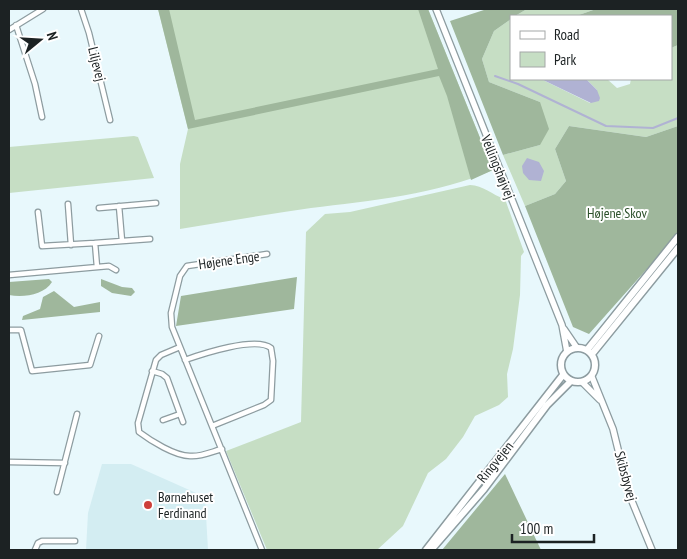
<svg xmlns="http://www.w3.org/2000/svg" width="687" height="559" font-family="'PT Sans Narrow',sans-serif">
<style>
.built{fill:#d3edf2}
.green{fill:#c6dec4}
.forest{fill:#9fb79c}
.water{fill:#b0b2d3}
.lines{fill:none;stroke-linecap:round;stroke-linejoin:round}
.stream{stroke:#b0b2d3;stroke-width:2}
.minor-casing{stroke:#8d9ca0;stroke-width:7}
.tertiary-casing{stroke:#8d9ca0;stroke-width:8}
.secondary-casing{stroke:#8d9ca0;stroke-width:9}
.minor{stroke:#fff;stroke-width:4.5}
.tertiary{stroke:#fff;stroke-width:5.5}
.secondary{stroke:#fff;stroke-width:6}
.poi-dot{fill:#cd3f3a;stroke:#fff;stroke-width:2}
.labels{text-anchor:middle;stroke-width:4;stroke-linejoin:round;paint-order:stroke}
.street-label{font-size:14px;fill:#1c2223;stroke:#fff}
.park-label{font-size:14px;fill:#2c502a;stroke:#fff}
.poi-label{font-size:14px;fill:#1c2223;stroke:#fff;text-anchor:start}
</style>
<rect width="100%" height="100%" fill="#e8f8fc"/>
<path class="built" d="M102 464H131L205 497 208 550H86L88 513Z"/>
<path class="green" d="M158 9H428L493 170C439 194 369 201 311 208 267 214 224 222 180 229V164L188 129Z
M527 9H596L576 16H515Z
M511 19V79H541L590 103 597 90 586 79H607L617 88 630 84 631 79H671V48L678 45V126L646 137 569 126 555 149 566 181 555 194 525 206 503 155 540 145V102L489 82 482 59 494 31Z
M134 136 138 137 154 178 9 193V147Z
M470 185C483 185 492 195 505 199L524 252 521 256 520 295 513 349 507 374 508 397 499 405 475 416 463 437 446 459 428 473 403 526 377 550H267L226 451 301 422 306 232 325 214 350 212Z"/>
<path class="forest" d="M158 9H169L195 120 438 69 418 9H428L493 170 471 180 447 96 439 76 188 129Z
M487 9H527L515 16H511V19L494 31 482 59 489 82 540 102 549 129 540 145 503 155 450 21Z
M596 9H678V45L671 48V16H576Z
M569 126 646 137 678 126V234L589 334 573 327 525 206 555 194 566 181 555 149Z
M297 277 294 309 176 326 181 296Z
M49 279 52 282C44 295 23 298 9 295V282Z
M101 279 122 287 132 288 135 292 131 296 112 293 101 286Z
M54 291 74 307 100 302V312L22 320 23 316 40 309 43 297Z
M505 474 541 550H442Z"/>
<path class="water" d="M541 79H586L597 90 600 98 599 101 591 103Z
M527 158 539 162 544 171 541 181 529 180 523 173 522 166Z"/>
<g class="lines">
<path class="stream" d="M495 76 518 84 606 126 653 128 678 118"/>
<defs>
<path id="minor" d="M81 9 89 33 110 120
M16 25 35 84 42 117
M9 30 43 9
M68 204 71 245
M119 206 122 241
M99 208 156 203
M38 212 42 246 95 243 97 267
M95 243 150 239
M9 275 109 266 116 270
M9 330H21L32 371 90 365 99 336
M180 347 161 355 156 360 138 423 139 432C151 441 175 456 190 456 201 457 211 452 222 449
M185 360C202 354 256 336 271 348L273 361 271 400 264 405 212 426
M152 371 162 374 167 378 183 422
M163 420 180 414
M9 462 65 463
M57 492 77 414
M35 550 38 543 42 541H75
M262 550 172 327 171 313 180 276 187 266 267 254"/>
<path id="tertiary" d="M436 9 562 325 567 352
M564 329 577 348
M592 377 613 429 629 494 652 550
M582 382 600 400"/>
<path id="secondary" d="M561 365a17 17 0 1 1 34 0a17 17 0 1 1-34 0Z
M587 350 678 237
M592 354 678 248
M426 550 563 375
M431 550 484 489 547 405 571 381"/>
</defs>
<use href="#minor" class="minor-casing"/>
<use href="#tertiary" class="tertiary-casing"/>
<use href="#secondary" class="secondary-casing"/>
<use href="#minor" class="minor"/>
<use href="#tertiary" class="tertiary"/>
<use href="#secondary" class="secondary"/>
</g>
<circle class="poi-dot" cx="148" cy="505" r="5"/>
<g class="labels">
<g class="street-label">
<text transform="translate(97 64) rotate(76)" y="5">Liljevej</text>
<text transform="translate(498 167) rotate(68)" y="5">Vellingshøjvej</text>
<text transform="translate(229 260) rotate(-8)" y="5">Højene Enge</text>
<text transform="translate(495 462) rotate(-51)" y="5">Ringvejen</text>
<text transform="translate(626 476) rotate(75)" y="5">Skibsbyvej</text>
</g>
<g class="park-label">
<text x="617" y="218">Højene Skov</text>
</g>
<g class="poi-label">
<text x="158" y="502">Børnehuset<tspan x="158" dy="16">Ferdinand</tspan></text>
</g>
</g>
<rect width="687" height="559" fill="none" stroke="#1c2223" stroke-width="20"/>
<rect x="510" y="15" width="162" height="65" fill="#ffffff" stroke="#a4a7a7"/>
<rect x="520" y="31" width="25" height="8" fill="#ffffff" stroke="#a4a7a7"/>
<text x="554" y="40" font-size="15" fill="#1c2223">Road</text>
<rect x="520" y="52" width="25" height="15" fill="#c6dec4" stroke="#a4a7a7"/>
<text x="554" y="65" font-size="15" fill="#1c2223">Park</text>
<g transform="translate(40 40) rotate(72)" stroke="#ffffff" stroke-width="4" paint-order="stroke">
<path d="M0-4L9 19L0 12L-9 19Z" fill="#1c2223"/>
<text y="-8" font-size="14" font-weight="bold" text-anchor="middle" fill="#1c2223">N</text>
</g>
<path d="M512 534v8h82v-8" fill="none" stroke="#1c2223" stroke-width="2.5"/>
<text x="520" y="534" font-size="15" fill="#1c2223" stroke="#ffffff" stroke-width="4" paint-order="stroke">100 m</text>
</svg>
